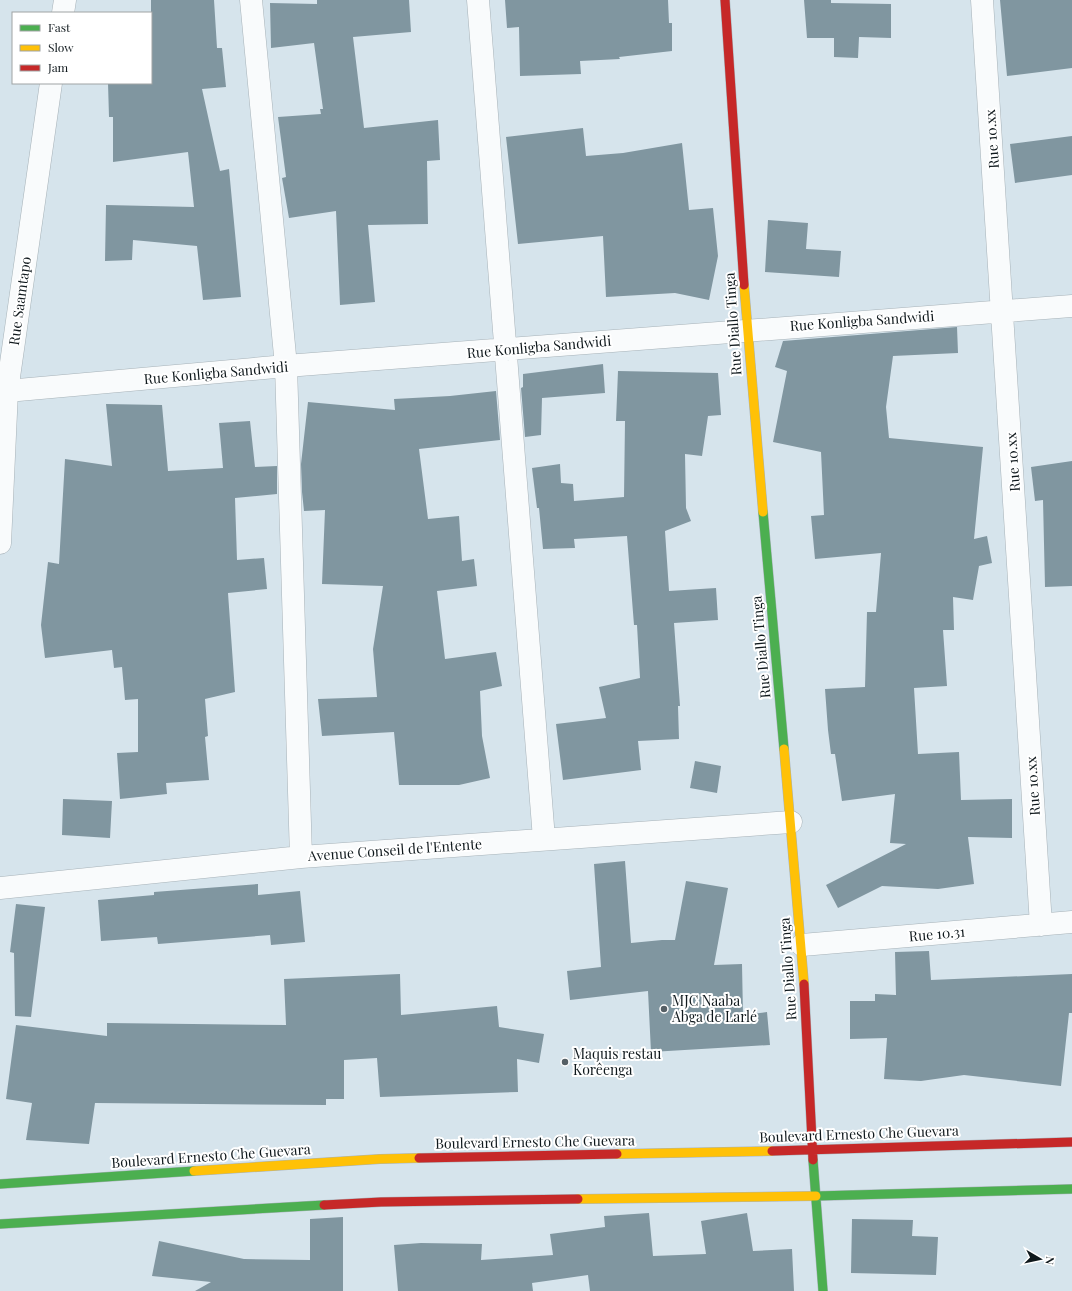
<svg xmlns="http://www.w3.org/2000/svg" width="1072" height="1291" font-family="'Playfair Display',serif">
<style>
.building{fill:#8096a0}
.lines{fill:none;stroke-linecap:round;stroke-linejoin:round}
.street-casing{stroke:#a7b2b8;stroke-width:23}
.fast-casing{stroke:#a7b2b8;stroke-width:10}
.slow-casing{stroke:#a7b2b8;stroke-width:10}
.jam-casing{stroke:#a7b2b8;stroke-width:10}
.street{stroke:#f9fbfc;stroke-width:22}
.fast{stroke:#4caf50;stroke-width:9}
.slow{stroke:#ffc107;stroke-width:9}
.jam{stroke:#c62828;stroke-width:9}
.poi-dot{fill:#555f65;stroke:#fff;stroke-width:1.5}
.labels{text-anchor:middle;stroke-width:4;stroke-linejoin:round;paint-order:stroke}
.street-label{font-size:14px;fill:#0f181c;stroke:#fff}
.poi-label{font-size:14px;fill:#0f181c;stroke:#fff;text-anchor:start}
</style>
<rect width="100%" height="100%" fill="#d6e4ec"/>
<path class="building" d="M151 0H214L217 48H222L226 87 202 89 220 171 229 169 241 297 203 300 197 246 133 240 132 260 105 261 106 205 194 207 188 152 113 162V117H109L108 83H151Z
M317 0H409L411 32 353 37 364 128 438 120 440 160 427 161 428 224 368 225 375 302 340 305 336 211 289 218 282 178 286 177 278 117 321 114 320 109H323L314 43 271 48 270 3 317 4Z
M505 0H668L669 23H672V51L619 57 620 59 580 61 581 74 520 76 519 27 507 28Z
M804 0H831V3L891 4V38L859 37 858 58 834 57V38H807Z
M1000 0H1072V68L1007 76Z
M583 128 586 156 623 153 682 143 689 210 713 208 718 256 709 300 675 293 606 297 603 236 518 244 506 137Z
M1072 136V175L1015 183 1010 144Z
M768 220 808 223 806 249 841 251 839 277 765 272Z
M957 327 958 353 893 356 886 407 889 438 983 447 974 539 987 536 992 563 979 566 973 600 953 597 954 630H943L947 686 914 688 918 754 959 752 961 800 1012 799V838L968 837 974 884 938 889 882 886 838 908 826 885 906 844 890 843 895 794 842 801 835 754H831L828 730 825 689 865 687 867 612H876L881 553 815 559 811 516 824 515 821 452 773 442 787 371 775 367 783 341Z
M603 364 605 393 542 398 541 435 525 437 521 388 523 387V374Z
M618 371 718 373 721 415 708 416 702 456 685 454 686 508 691 521 665 531 669 591 716 588 718 620 674 623 680 706H678L679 739 638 741 641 770 563 780 556 724 606 718 599 687 640 678 637 625H634L627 536 574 539 575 548 543 549 539 508H537L532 468 560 464 561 483 573 484 574 501 624 497 625 421H616Z
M496 391 500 440 419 449 428 519 459 516 462 561 474 559 477 586 437 591 445 659 496 652 502 686 480 691 482 736 490 778 459 785H399L394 732 322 736 318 699 377 697 373 649 383 586 322 584 325 510 304 511 302 492 301 464 308 402 395 410 394 399 450 396Z
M106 404 162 405 168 471 223 468 219 423 250 421 255 467 277 466V494L235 498 237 560 264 558 267 589 228 593 235 692 205 699 208 736 205 737 209 780 166 783 167 794 120 799 117 753 138 752V699L125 700 122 667 114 668 112 650 45 658 41 625 48 562 59 564 65 459 112 466Z
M1072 461V586L1045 587 1043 500 1035 501 1031 467Z
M695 761 721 766 717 793 690 788Z
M63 799 112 801 110 838 62 835Z
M625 861 631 943 662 940V944V940H675L686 881 728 888 714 965 742 964 743 1015 767 1012 770 1045 651 1052 648 991 570 1000 567 971 601 967 594 864Z
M258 884V895L300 891 305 942 271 945 270 935 158 944 157 937 101 941 98 900 154 895V892Z
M16 904 45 907 31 1017 15 1016 14 953 10 952Z
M929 951 931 980 1072 974V1013H1069L1061 1086 964 1075 921 1081 884 1079 887 1038 850 1039V1001H875V994L896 995 895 952Z
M400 974 401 1015 497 1006 499 1027 544 1034 539 1063 517 1059 518 1092 380 1097 377 1058 344 1060V1099H326V1105L95 1103 89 1144 26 1140 32 1103 6 1099 16 1025 107 1036V1023L286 1025 284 979Z
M649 1213 653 1256 706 1254 701 1221 747 1213 753 1251 792 1249 794 1291H590L588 1275 532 1283 533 1291H398L394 1245 421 1243 482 1244 481 1260 553 1255 550 1234 605 1227 604 1216Z
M343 1217V1291H195L211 1282 152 1276 159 1241 244 1259 310 1260V1219Z
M852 1219 913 1220 912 1236 938 1237 936 1275 851 1273Z"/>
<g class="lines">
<defs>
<path id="street" d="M251 0 286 366 301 857
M478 0 544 839
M982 0 1041 925
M63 13 65 0
M7 391 286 366 1072 306
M0 543 7 391 51 83
M0 888 301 857 791 822
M802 945 1072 922"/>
<path id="fast" d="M763 512 784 749
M813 1160 823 1291
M0 1184 194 1171
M816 1196 1072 1189
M0 1224 324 1205"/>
<path id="slow" d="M744 285 763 512
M784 749 804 984
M617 1154 772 1151
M194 1171 380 1159 419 1158
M578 1199 816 1196"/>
<path id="jam" d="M725 0 744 285
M804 984 813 1160
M772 1151 1072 1142
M419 1158 617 1154
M324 1205 381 1202 578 1199"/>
</defs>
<use href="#street" class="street-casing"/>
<use href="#fast" class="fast-casing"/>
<use href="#slow" class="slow-casing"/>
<use href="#jam" class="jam-casing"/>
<use href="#street" class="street"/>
<use href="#fast" class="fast"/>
<use href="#slow" class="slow"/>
<use href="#jam" class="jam"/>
</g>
<g class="poi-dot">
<circle cx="664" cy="1009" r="4"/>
<circle cx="565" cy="1062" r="4"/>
</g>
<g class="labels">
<g class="street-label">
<text transform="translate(992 139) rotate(-94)" y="5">Rue 10.xx</text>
<text transform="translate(20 301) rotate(-82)" y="5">Rue Saamtapo</text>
<text transform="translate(862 321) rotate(-4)" y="5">Rue Konligba Sandwidi</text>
<text transform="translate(733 324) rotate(-94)" y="5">Rue Diallo Tinga</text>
<text transform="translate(539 347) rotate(-5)" y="5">Rue Konligba Sandwidi</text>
<text transform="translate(216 373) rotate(-5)" y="5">Rue Konligba Sandwidi</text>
<text transform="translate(1013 462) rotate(-94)" y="5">Rue 10.xx</text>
<text transform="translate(761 647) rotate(-95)" y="5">Rue Diallo Tinga</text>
<text transform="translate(1033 786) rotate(-94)" y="5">Rue 10.xx</text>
<text transform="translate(395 850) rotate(-4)" y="5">Avenue Conseil de l'Entente</text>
<text transform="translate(937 934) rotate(-5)" y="5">Rue 10.31</text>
<text transform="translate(788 969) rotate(-94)" y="5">Rue Diallo Tinga</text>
<text transform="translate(859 1134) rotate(-2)" y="5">Boulevard Ernesto Che Guevara</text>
<text transform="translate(535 1142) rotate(-1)" y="5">Boulevard Ernesto Che Guevara</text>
<text transform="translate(211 1156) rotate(-4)" y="5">Boulevard Ernesto Che Guevara</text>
</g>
<g class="poi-label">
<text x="672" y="1006">MJC Naaba<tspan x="672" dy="16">Abga de Larlé</tspan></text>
<text x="573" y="1059">Maquis restau<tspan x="573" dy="16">Korêenga</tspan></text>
</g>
</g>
<rect x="12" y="12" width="140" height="72" fill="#ffffff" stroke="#9fa3a4"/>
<rect x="20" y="25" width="20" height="6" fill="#4caf50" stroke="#9fa3a4"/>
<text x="48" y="32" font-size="12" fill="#0f181c">Fast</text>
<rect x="20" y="45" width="20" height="6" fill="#ffc107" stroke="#9fa3a4"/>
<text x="48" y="52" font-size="12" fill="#0f181c">Slow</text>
<rect x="20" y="65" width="20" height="6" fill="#c62828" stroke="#9fa3a4"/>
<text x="48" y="72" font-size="12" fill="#0f181c">Jam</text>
<g transform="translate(1040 1259) rotate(99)" stroke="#ffffff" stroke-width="3" paint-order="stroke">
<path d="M0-3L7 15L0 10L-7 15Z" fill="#0f181c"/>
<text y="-6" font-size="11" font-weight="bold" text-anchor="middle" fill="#0f181c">N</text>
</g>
</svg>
